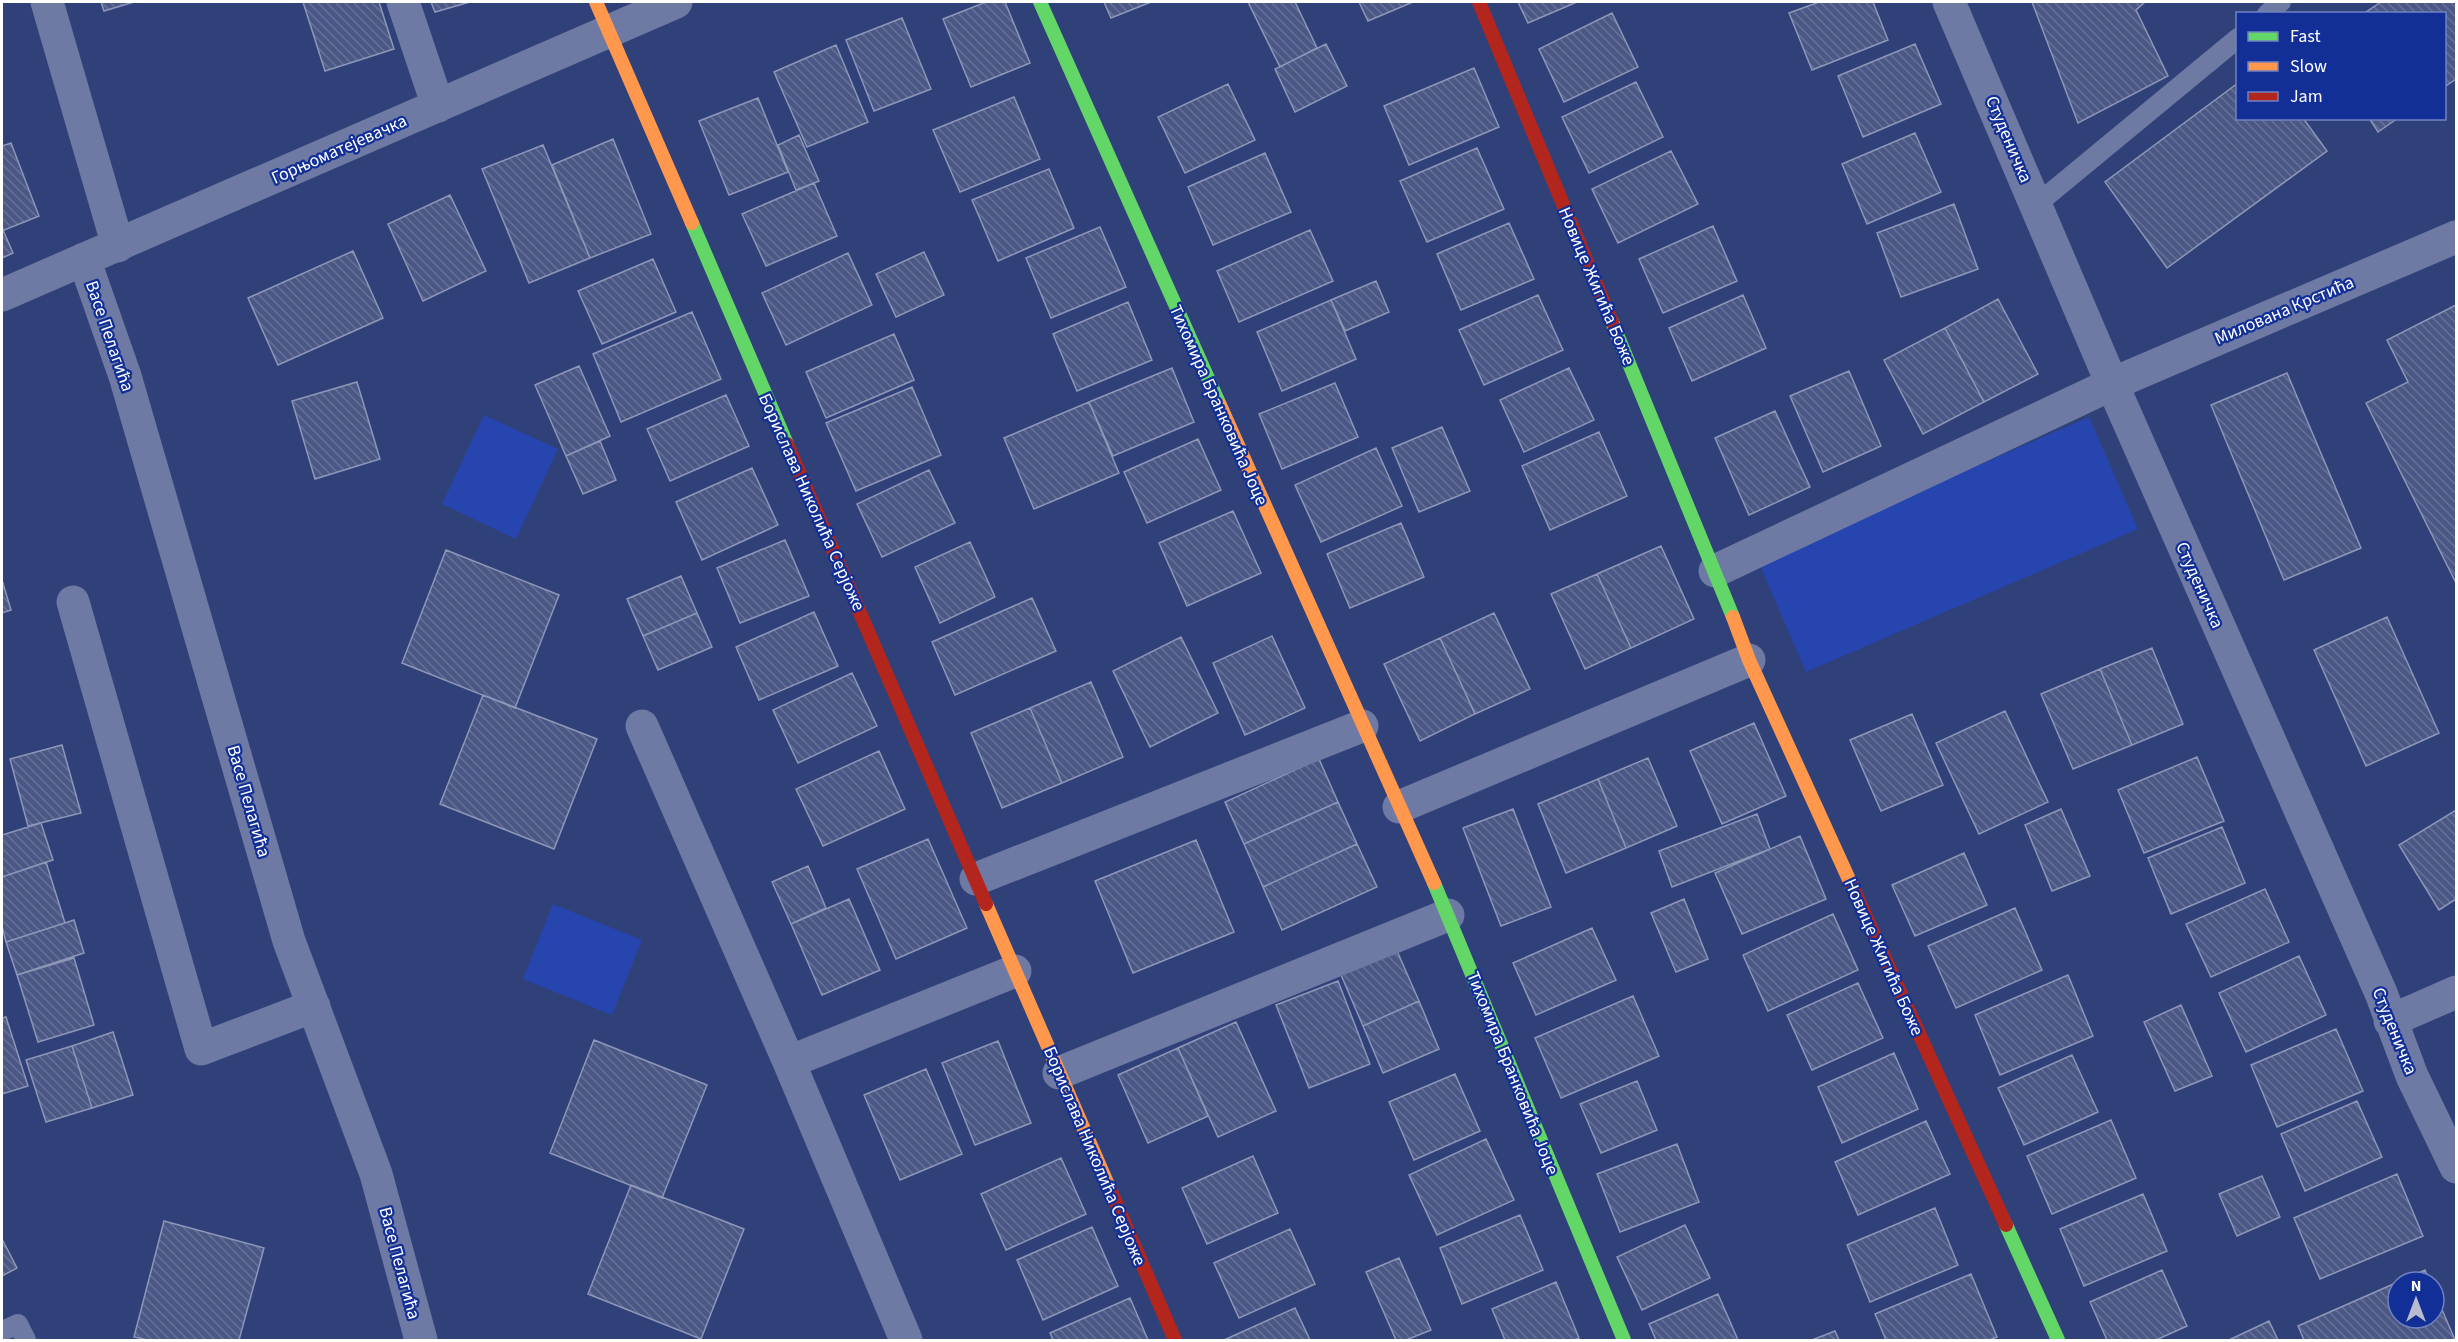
<svg xmlns="http://www.w3.org/2000/svg" width="2458" height="1342" font-family="'Source Sans 3',sans-serif">
<style>
.park{fill:#2645ae}
.building{fill:url(#building-back-hatch);stroke:#8e97b8;stroke-width:1.5}
.lines{fill:none;stroke-linecap:round;stroke-linejoin:round}
.lane{stroke:#6e7aa3;stroke-width:20}
.street{stroke:#6e7aa3;stroke-width:33}
.fast{stroke:#63d668;stroke-width:14}
.slow{stroke:#ff974d;stroke-width:14}
.jam{stroke:#b3261e;stroke-width:14}
.labels{text-anchor:middle;stroke-width:4.5;stroke-linejoin:round;paint-order:stroke}
.street-label{font-size:18px;fill:#fff;stroke:#112f97}
</style>
<defs>
<pattern id="building-back-hatch" width="6" height="6" patternUnits="userSpaceOnUse" patternTransform="scale(1.5)"><rect width="6" height="6" fill="#4b5886"/><path d="M-1 5l2 2M0 0l6 6M5-1l2 2" fill="none" stroke="#667198"/></pattern>
</defs>
<rect width="100%" height="100%" fill="#304078"/>
<path class="park" d="M484 415 558 449 516 539 442 504Z
M2089 417 2138 529 1806 672 1758 561Z
M553 904 642 940 612 1015 523 979Z"/>
<path class="building" d="M101 2H134L104 11Z
M303 2H379L394 49 325 71Z
M431 2H470L435 12Z
M986 2H1005L1030 63 971 87 943 19Z
M1104 2H1151L1111 18Z
M1248 2H1295L1317 48 1280 67Z
M1359 2H1413L1368 21Z
M1518 2H1577L1528 23Z
M1819 2H1873L1888 40 1812 70 1789 13Z
M2032 2H2145L2136 10 2168 76 2078 123Z
M2381 2H2456V79L2444 87V14H2363Z
M1612 13 1638 67 1564 102 1539 49Z
M902 18 931 89 874 111 846 40Z
M1326 44 1347 86 1295 112 1275 69Z
M1915 44 1941 104 1863 137 1838 76Z
M836 45 868 122 807 147 774 72Z
M1474 68 1499 127 1409 165 1384 106Z
M1636 82 1663 137 1589 173 1562 117Z
M2238 83V118H2303L2327 151 2167 268 2105 182Z
M1228 84 1255 140 1185 173 1158 117Z
M1014 97 1040 159 960 192 933 130Z
M758 98 788 172 729 195 699 121Z
M2369 118H2398L2378 132Z
M1915 133 1941 192 1867 224 1842 164Z
M799 135 819 181 796 190 778 145Z
M613 139 651 234 590 258 552 165Z
M11 143 39 216 2 231V146Z
M543 145 590 258 529 283 482 169Z
M1477 148 1504 209 1427 242 1400 181Z
M1671 151 1698 204 1618 243 1592 189Z
M1265 153 1291 212 1213 245 1188 187Z
M1049 169 1074 228 998 261 972 200Z
M814 183 837 236 766 266 742 214Z
M450 195 486 271 423 301 388 224Z
M1954 204 1978 269 1901 297 1877 233Z
M1509 223 1534 279 1461 310 1437 254Z
M1713 226 1737 281 1663 313 1639 259Z
M1100 227 1126 287 1051 318 1026 258Z
M3 230 13 253 2 258V231Z
M1310 230 1333 281 1239 322 1217 271Z
M353 251 383 318 278 365 248 298Z
M924 252 944 295 896 317 876 274Z
M848 253 872 305 786 345 762 293Z
M653 259 676 312 602 344 578 291Z
M1376 281 1389 312 1345 331 1331 300Z
M1538 295 1563 350 1484 385 1459 330Z
M1743 295 1766 348 1692 381 1669 328Z
M1998 299 2038 374 1984 402 1945 328Z
M1331 300 1356 359 1282 391 1257 332Z
M1128 302 1152 360 1077 391 1053 334Z
M2456 305V583L2366 403 2408 382 2387 340Z
M692 312 721 379 621 422 593 354Z
M1945 328 1984 402 1923 434 1884 360Z
M894 334 914 380 826 418 806 372Z
M579 366 610 436 566 456 535 385Z
M1172 368 1194 422 1113 456 1089 402Z
M1569 368 1594 420 1524 452 1500 400Z
M1849 371 1881 446 1823 472 1790 396Z
M2287 373 2361 548 2284 580 2211 405Z
M357 382 380 459 315 479 292 401Z
M1335 383 1358 437 1282 469 1259 414Z
M912 387 941 455 856 491 826 423Z
M726 395 749 446 670 481 647 429Z
M1089 402 1119 473 1034 509 1004 438Z
M1775 411 1810 487 1749 515 1715 438Z
M1442 427 1470 491 1419 512 1392 448Z
M1599 432 1627 496 1550 530 1522 466Z
M1198 439 1221 490 1147 523 1124 472Z
M600 441 616 480 583 494 566 456Z
M1376 448 1402 506 1321 542 1295 485Z
M752 468 778 525 702 560 676 502Z
M929 470 955 523 882 557 857 504Z
M1233 511 1261 573 1187 606 1159 543Z
M1401 523 1424 577 1350 608 1327 554Z
M785 540 809 596 740 623 717 568Z
M970 542 995 597 940 623 915 567Z
M1661 546 1694 619 1631 648 1597 574Z
M446 550 559 595 515 708 402 663Z
M1597 574 1631 648 1585 669 1551 594Z
M681 576 697 613 643 636 627 599Z
M2 580 11 610 2 613Z
M1032 598 1056 651 955 695 932 642Z
M814 612 838 666 759 700 736 647Z
M697 613 712 647 658 670 643 636Z
M1494 613 1530 689 1475 714 1440 638Z
M2387 617 2439 733 2366 766 2314 650Z
M1272 636 1305 708 1245 735 1213 663Z
M1181 637 1218 713 1150 747 1113 671Z
M1440 638 1475 714 1420 741 1384 664Z
M2152 648 2183 724 2132 745 2100 669Z
M2100 669 2132 745 2073 769 2041 694Z
M852 673 877 726 798 763 773 710Z
M1091 682 1123 757 1062 783 1030 708Z
M483 695 597 739 554 849 440 804Z
M1030 708 1062 783 1002 808 971 733Z
M2005 711 2048 802 1979 834 1936 743Z
M1912 714 1943 785 1881 811 1850 740Z
M1754 723 1786 796 1722 824 1690 751Z
M62 745 81 813 28 826 10 759Z
M879 751 905 809 823 846 796 789Z
M2197 757 2224 821 2144 853 2118 790Z
M1648 758 1677 826 1626 848 1598 779Z
M1319 759 1338 802 1244 844 1225 802Z
M1598 779 1626 848 1566 873 1538 804Z
M1338 802 1357 844 1263 887 1244 844Z
M1513 809 1551 907 1501 926 1463 828Z
M2061 809 2090 876 2052 891 2025 825Z
M2456 810V899L2439 910 2399 845Z
M1757 814 1770 849 1672 887 1659 851Z
M41 823 53 860 2 877V835Z
M2222 827 2245 883 2171 914 2148 858Z
M1800 836 1826 899 1742 934 1715 873Z
M928 839 967 928 896 959 857 869Z
M1196 840 1234 932 1133 973 1095 881Z
M1357 844 1377 887 1282 930 1263 887Z
M1964 853 1987 905 1915 936 1892 885Z
M46 862 65 923 6 942 2 927V877Z
M808 866 826 908 791 924 772 882Z
M2265 889 2289 942 2211 977 2186 924Z
M849 899 880 970 822 995 791 924Z
M1684 899 1708 959 1676 972 1651 913Z
M2015 908 2042 970 1956 1008 1928 946Z
M1833 914 1858 970 1768 1011 1743 955Z
M74 920 84 953 17 975 6 942Z
M1592 928 1616 980 1536 1015 1513 963Z
M1394 944 1419 1001 1363 1026 1338 968Z
M2299 956 2326 1015 2246 1052 2219 993Z
M74 958 94 1025 38 1042 17 975Z
M2068 975 2093 1036 2000 1075 1975 1015Z
M1338 981 1370 1064 1309 1088 1276 1005Z
M1858 983 1883 1038 1812 1070 1787 1015Z
M1633 996 1659 1056 1561 1098 1535 1038Z
M1419 1001 1439 1049 1383 1073 1363 1026Z
M2181 1005 2212 1076 2175 1091 2144 1022Z
M6 1017 28 1086 2 1094V1018Z
M1236 1022 1276 1111 1218 1137 1178 1048Z
M2336 1029 2363 1091 2277 1127 2251 1065Z
M113 1032 133 1095 92 1108 72 1046Z
M594 1040 707 1085 662 1198 550 1153Z
M998 1041 1031 1123 975 1145 942 1063Z
M72 1046 92 1108 46 1122 26 1060Z
M1178 1048 1208 1116 1148 1143 1118 1075Z
M1894 1053 1918 1109 1842 1143 1818 1087Z
M2072 1055 2098 1112 2024 1145 1998 1088Z
M926 1069 962 1154 900 1180 864 1095Z
M1455 1074 1480 1131 1414 1160 1389 1102Z
M1637 1081 1657 1130 1601 1153 1580 1104Z
M2357 1101 2382 1157 2305 1191 2281 1134Z
M2111 1120 2136 1178 2052 1214 2027 1156Z
M1926 1121 1950 1174 1858 1215 1835 1162Z
M1486 1139 1514 1200 1437 1235 1409 1175Z
M1677 1144 1699 1202 1620 1232 1597 1174Z
M1253 1156 1278 1213 1207 1244 1182 1188Z
M1061 1158 1086 1214 1006 1250 981 1194Z
M2397 1174 2423 1236 2320 1279 2294 1218Z
M2262 1176 2280 1217 2237 1236 2219 1194Z
M631 1185 744 1229 701 1339 588 1294Z
M2143 1194 2167 1251 2084 1286 2060 1229Z
M1935 1208 1958 1265 1870 1302 1847 1245Z
M1520 1215 1543 1270 1462 1304 1440 1248Z
M164 1221 264 1248 239 1340H148L134 1337Z
M1685 1225 1710 1278 1642 1310 1617 1257Z
M1092 1227 1118 1286 1043 1320 1017 1260Z
M1290 1229 1315 1284 1239 1318 1214 1263Z
M2 1239 17 1268 2 1276Z
M1399 1258 1431 1330 1406 1340H1396L1366 1272Z
M2162 1270 2187 1326 2156 1340H2107L2090 1302Z
M2425 1270 2430 1282H2399Z
M1971 1274 1997 1337 1989 1340H1886L1875 1314Z
M1556 1282 1579 1338 1574 1340H1505L1492 1309Z
M2398 1282V1318H2434V1291L2455 1340H2304L2298 1326Z
M1718 1294 1738 1340H1656L1649 1324Z
M1130 1298 1148 1340H1053L1050 1333Z
M1295 1308 1310 1340H1224Z
M2269 1321 2278 1340H2229Z
M1835 1331 1839 1340H1812Z"/>
<g class="lines">
<path class="lane" d="M2267 14 2281 2
M2037 204 2238 38
M2 1331 18 1324 26 1340"/>
<path class="street" d="M47 2 118 246
M403 2 438 106
M1949 2 2112 384 2381 993 2412 1076 2456 1167
M84 259 125 376 289 941 376 1174 421 1340
M2 295 676 2
M1715 571 2112 384 2456 237
M73 602 201 1049 314 1006
M642 726 789 1062 906 1340
M1399 807 1749 660
M976 879 1362 726
M2390 1021 2456 992
M789 1062 1015 971
M1059 1073 1448 915"/>
<path class="fast" d="M1040 2 1220 405
M692 223 787 444
M1612 322 1733 617
M1434 883 1624 1340
M2006 1225 2058 1340"/>
<path class="slow" d="M596 2 692 223
M1220 405 1434 883
M1733 617 1749 660 1852 886
M986 904 1109 1187"/>
<path class="jam" d="M1479 2 1612 322
M787 444 986 904
M1852 886 2006 1225
M1109 1187 1175 1340"/>
</g>
<g class="labels">
<g class="street-label">
<text transform="translate(2009 139) rotate(67)" y="6">Студеничка</text>
<text transform="translate(339 149) rotate(-24)" y="6">Горњоматејевачка</text>
<text transform="translate(1597 286) rotate(67)" y="6">Новице Жигића Боже</text>
<text transform="translate(2284 310) rotate(-23)" y="6">Милована Крстића</text>
<text transform="translate(110 336) rotate(71)" y="6">Васе Пелагића</text>
<text transform="translate(1219 405) rotate(66)" y="6">Тихомира Бранковића Јоце</text>
<text transform="translate(812 502) rotate(66)" y="6">Борислава Николића Серјоже</text>
<text transform="translate(2200 585) rotate(66)" y="6">Студеничка</text>
<text transform="translate(249 801) rotate(74)" y="6">Васе Пелагића</text>
<text transform="translate(1884 957) rotate(66)" y="6">Новице Жигића Боже</text>
<text transform="translate(2395 1031) rotate(68)" y="6">Студеничка</text>
<text transform="translate(1513 1073) rotate(68)" y="6">Тихомира Бранковића Јоце</text>
<text transform="translate(1095 1156) rotate(67)" y="6">Борислава Николића Серјоже</text>
<text transform="translate(400 1263) rotate(75)" y="6">Васе Пелагића</text>
</g>
</g>
<rect width="2458" height="1342" fill="none" stroke="#ffffff" stroke-width="6"/>
<rect x="2236" y="12" width="210" height="108" fill="#112f97" stroke="#7082c1" stroke-width="1.5"/>
<rect x="2248" y="32" width="30" height="9" fill="#63d668" stroke="#7082c1" stroke-width="1.5"/>
<text x="2290" y="42" font-size="18" fill="#ffffff">Fast</text>
<rect x="2248" y="62" width="30" height="9" fill="#ff974d" stroke="#7082c1" stroke-width="1.5"/>
<text x="2290" y="72" font-size="18" fill="#ffffff">Slow</text>
<rect x="2248" y="92" width="30" height="9" fill="#b3261e" stroke="#7082c1" stroke-width="1.5"/>
<text x="2290" y="102" font-size="18" fill="#ffffff">Jam</text>
<g transform="translate(2416 1300)"><circle r="28" fill="#112f97" stroke="#7082c1" stroke-width="1.5"/>
<path d="M0-4.5L10 22L0 15L-10 22Z" fill="#b7bcd0"/>
<text y="-9" font-size="16" font-weight="bold" text-anchor="middle" fill="#ffffff">N</text>
</g>
</svg>
